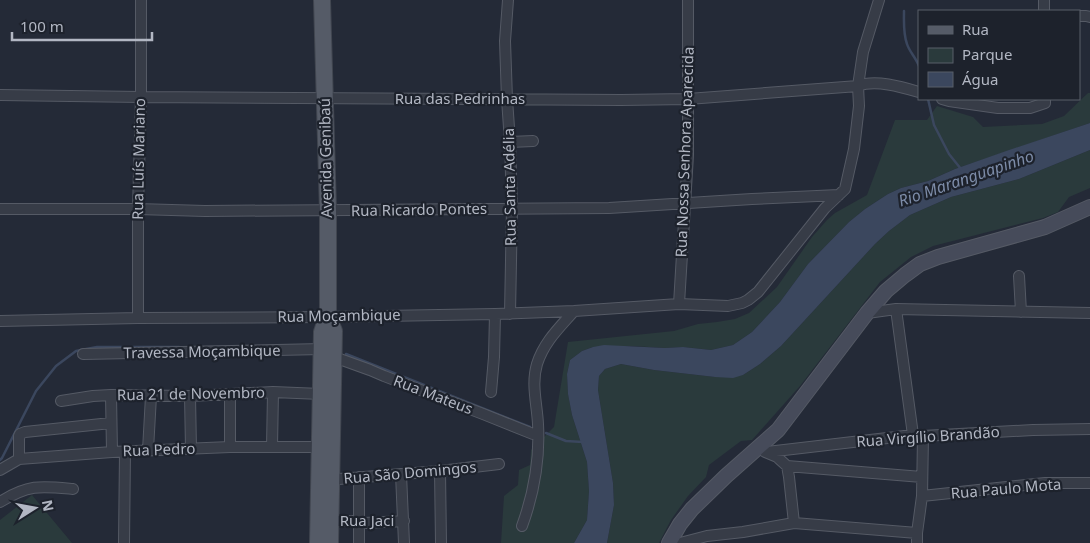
<svg xmlns="http://www.w3.org/2000/svg" width="1090" height="543" font-family="'Noto Sans',sans-serif">
<style>
.green{fill:#2a3a3c}
.water{fill:#3b475e}
.lines{fill:none;stroke-linecap:round;stroke-linejoin:round}
.stream{stroke:#3b475e;stroke-width:2.5}
.street-casing{stroke:#555a65;stroke-width:12}
.secondary-casing{stroke:#555a65;stroke-width:16}
.primary-casing{stroke:#414650;stroke-width:18}
.street{stroke:#373c47;stroke-width:10}
.secondary{stroke:#464b5a;stroke-width:14}
.primary{stroke:#555b67;stroke-width:16}
.labels{text-anchor:middle;stroke-width:4.5;stroke-linejoin:round;paint-order:stroke}
.street-label{font-size:15px;fill:#b2b7c3;stroke:#1d222c}
.water-label{font-size:16px;font-style:italic;fill:#7d8ca8;stroke:#1d222c}
</style>
<rect width="100%" height="100%" fill="#242a37"/>
<path class="green" d="M1088 93H1090V123L955 169 928 181 901 188 888 194 865 209 849 222 808 264 780 302 752 332 733 345 711 350 683 347 665 348 632 346 593 347 582 351 570 360 567 374 568 393 572 415 587 462 589 491 587 520 574 543H501L504 496 518 485 519 470 530 465 531 450 554 427 568 342 674 331 698 324 717 322 735 319 749 313 777 287 812 237 827 220 835 213 867 195 895 120H927L937 106 973 117 983 127 1042 124 1064 116Z
M1090 150V188L1069 197 1058 212 1043 218 933 246 911 257 880 282 800 386 752 440 741 441 709 465 706 477 688 496 671 520 659 543H607L614 505 613 483 598 390 599 376 605 369 621 364 654 370 715 377 743 375 760 364 781 346 875 244 889 231 910 215 951 197 1019 179Z
M32 495 72 543H0V520Z"/>
<path class="water" d="M1090 123V150L1019 179 951 197 910 215 889 231 875 244 781 346 760 364 743 375 733 378 715 377 654 370 621 364 605 369 599 376 598 390 613 483 614 505 607 543H574L587 520 589 491 587 462 572 415 568 394 567 374 570 360 582 351 593 347 604 345 665 348 683 347 711 350 733 345 752 332 780 302 808 264 849 222 865 209 888 194 901 188 928 181 955 169 1009 150Z"/>
<g class="lines">
<path class="stream" d="M904 11C904 21 903 33 907 44 909 51 916 58 919 66
M928 99 934 125 949 154 961 169
M346 354 530 427
M546 433 566 441 583 442
M0 460 2 458 36 391 56 366 76 351 97 347H179"/>
<defs>
<path id="street" d="M508 0 505 41 507 99 510 142 512 208 510 314
M1044 0V11
M1079 16H1086L1090 17
M0 95 141 97 621 100 688 99 858 86C875 79 902 87 919 92
M942 99 949 101 998 108H1030L1045 103V99
M510 142 533 141
M0 209H138L205 211 609 208 752 199 839 195
M1019 276 1021 312
M679 304 688 155V0
M896 309 913 435
M867 313 896 309 1090 313
M138 318V209L141 97V0
M0 321 138 318 328 317 495 314 574 311 679 304 728 306 742 303 748 300 758 292 825 208 845 189 854 149 859 106 858 86 863 52 879 0
M83 354 322 349
M334 357 370 370 384 376 483 414 533 434
M491 392 494 357 495 314
M230 394V447
M111 395 112 452
M190 396 191 449
M61 401 93 396 111 395 190 396 273 392 321 394
M272 447 273 392
M148 450 151 396
M765 452 777 457 787 466 789 477 794 523
M767 452 913 435 923 436 1033 430 1090 429
M19 459V436L20 434 25 432 111 423
M787 466 922 477
M0 470 19 459 112 452 230 447H320
M440 471 441 543
M401 474 404 543
M326 480 440 471 499 464
M922 496 1045 483H1090
M0 502C29 484 41 486 73 489
M330 521H355L364 523 404 521
M522 526C534 493 540 459 538 424 537 404 531 384 537 364 544 342 559 328 574 311
M124 543 125 452
M359 543V477
M680 543 707 536 743 532 794 523 917 533
M917 543V533L922 496 923 436"/>
<path id="secondary" d="M669 543 680 524 692 509 726 476 778 430 867 313 886 291 905 275 920 264 938 257 1045 227 1090 207"/>
<path id="primary" d="M328 317 334 331 330 543
M318 543 322 332 328 314V211L322 0"/>
</defs>
<use href="#street" class="street-casing"/>
<use href="#secondary" class="secondary-casing"/>
<use href="#primary" class="primary-casing"/>
<use href="#street" class="street"/>
<use href="#secondary" class="secondary"/>
<use href="#primary" class="primary"/>
</g>
<g class="labels">
<g class="street-label">
<text x="460" y="104">Rua das Pedrinhas</text>
<text transform="translate(685 152) rotate(-88)" y="5">Rua Nossa Senhora Aparecida</text>
<text transform="translate(326 158) rotate(-91)" y="5">Avenida Genibaú</text>
<text transform="translate(139 159) rotate(-89)" y="5">Rua Luís Mariano</text>
<text transform="translate(510 187) rotate(-91)" y="5">Rua Santa Adélia</text>
<text transform="translate(419 210) rotate(-1)" y="5">Rua Ricardo Pontes</text>
<text transform="translate(339 316) rotate(-1)" y="5">Rua Moçambique</text>
<text transform="translate(202 352) rotate(-1)" y="5">Travessa Moçambique</text>
<text transform="translate(191 394) rotate(-1)" y="5">Rua 21 de Novembro</text>
<text transform="translate(433 395) rotate(21)" y="5">Rua Mateus</text>
<text transform="translate(928 437) rotate(-4)" y="5">Rua Virgílio Brandão</text>
<text transform="translate(159 450) rotate(-2)" y="5">Rua Pedro</text>
<text transform="translate(410 473) rotate(-5)" y="5">Rua São Domingos</text>
<text transform="translate(1006 489) rotate(-5)" y="5">Rua Paulo Mota</text>
<text x="367" y="526">Rua Jaci</text>
</g>
<g class="water-label">
<text transform="translate(966 178) rotate(-19)" y="6">Rio Maranguapinho</text>
</g>
</g>
<rect x="918" y="10" width="162" height="90" fill="#1d222c" stroke="#595e68"/>
<rect x="928" y="26" width="25" height="8" fill="#555b67" stroke="#595e68"/>
<text x="962" y="35" font-size="15" fill="#b2b7c3">Rua</text>
<rect x="928" y="48" width="25" height="15" fill="#2a3a3c" stroke="#595e68"/>
<text x="962" y="60" font-size="15" fill="#b2b7c3">Parque</text>
<rect x="928" y="72" width="25" height="15" fill="#3b475e" stroke="#595e68"/>
<text x="962" y="85" font-size="15" fill="#b2b7c3">Água</text>
<g transform="translate(35 508) rotate(79)" stroke="#1d222c" stroke-width="4" paint-order="stroke">
<path d="M0-4L9 19L0 12L-9 19Z" fill="#b2b7c3"/>
<text y="-8" font-size="14" font-weight="bold" text-anchor="middle" fill="#b2b7c3">N</text>
</g>
<path d="M12 32v8h140v-8" fill="none" stroke="#b2b7c3" stroke-width="2.5"/>
<text x="20" y="32" font-size="15" fill="#b2b7c3" stroke="#1d222c" stroke-width="4" paint-order="stroke">100 m</text>
</svg>
